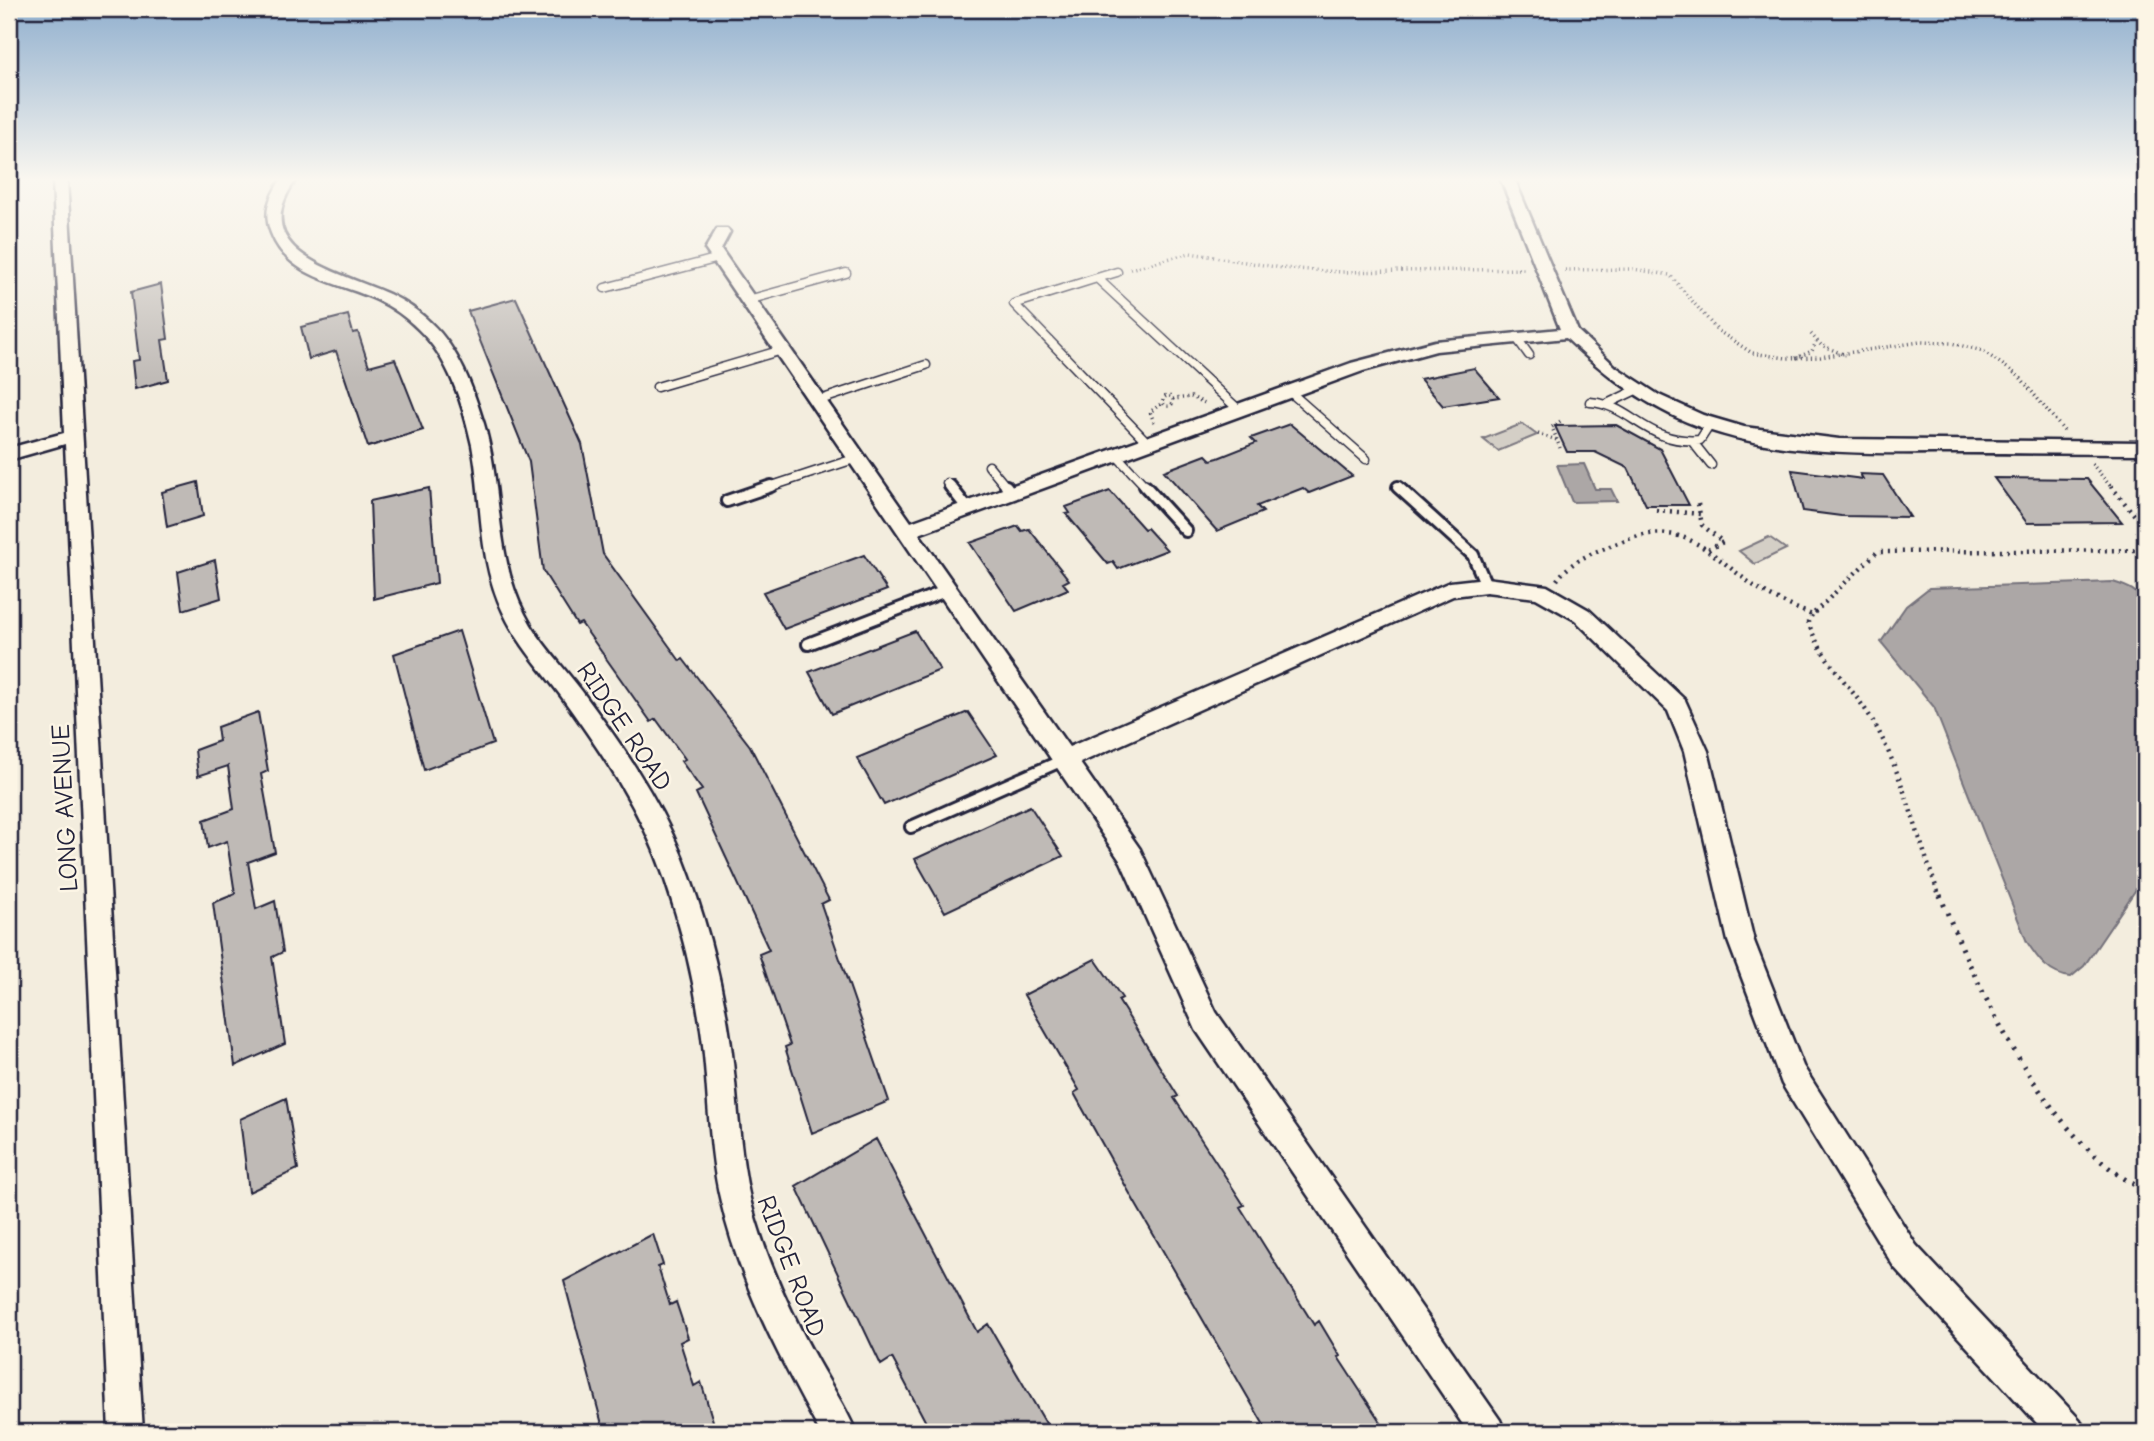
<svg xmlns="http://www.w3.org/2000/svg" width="2154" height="1441" font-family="'Comic Neue',sans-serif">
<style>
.green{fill:#d4cfc6;stroke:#7b7880;stroke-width:2}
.water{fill:#aca7a6;stroke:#75727b;stroke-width:2}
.building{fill:#bfbab6;stroke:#22223b;stroke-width:2}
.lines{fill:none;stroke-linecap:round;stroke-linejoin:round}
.lane-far1-casing{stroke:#22223b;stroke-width:11}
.lane-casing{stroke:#22223b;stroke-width:16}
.street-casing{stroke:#22223b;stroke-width:5}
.path-far2{stroke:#22223b;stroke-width:3.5;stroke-dasharray:1 3.5;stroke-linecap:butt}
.path-far1{stroke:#22223b;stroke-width:4.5;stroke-dasharray:2 5;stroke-linecap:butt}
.path{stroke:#22223b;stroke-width:5;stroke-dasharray:2.5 7;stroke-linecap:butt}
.lane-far1{stroke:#fcf5e5;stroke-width:8}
.lane{stroke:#fcf5e5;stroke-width:10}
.street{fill:#fcf5e5;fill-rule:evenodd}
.labels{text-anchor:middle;stroke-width:5;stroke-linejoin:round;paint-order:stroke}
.street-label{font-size:26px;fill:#22223b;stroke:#fcf5e5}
</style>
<rect width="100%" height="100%" fill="#f3edde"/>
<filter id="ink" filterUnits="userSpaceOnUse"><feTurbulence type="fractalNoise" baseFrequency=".0143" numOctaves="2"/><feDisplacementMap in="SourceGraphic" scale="14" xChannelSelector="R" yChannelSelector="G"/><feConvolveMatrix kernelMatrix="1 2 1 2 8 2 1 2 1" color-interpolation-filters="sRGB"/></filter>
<g filter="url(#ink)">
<path class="green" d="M1522 424 1537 435 1498 451 1483 439Z
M1769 537 1786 549 1755 564 1739 551Z"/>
<path class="water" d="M1584 464 1595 489H1611L1617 501 1572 502 1557 465Z
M2113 582C2129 587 2138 590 2145 606V876L2084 966 2071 977C2049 975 2038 959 2027 942L1934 707 1881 642 1906 606 1929 588Z"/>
<path class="building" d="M161 284 168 339 162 340 168 380 135 389 132 361 139 360 131 292Z
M516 298 582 444 603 554 680 661 683 659 750 746 829 900 821 904 889 1101 812 1133 785 1047 790 1045 759 954 769 950 696 793 702 790 681 761 685 759 656 719 651 722 581 623 577 625 543 571 529 462 468 311Z
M348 315 353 333 358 332 369 366 395 359 423 430 368 447 336 351 309 359 301 327Z
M1474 368 1499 397 1443 406 1420 379Z
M1290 424 1352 476 1309 493 1303 488 1257 506 1263 512 1217 531 1164 471 1206 455 1211 460 1218 458 1256 443 1251 438Z
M1616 425 1660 449 1689 505H1646L1628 468 1595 452H1567L1555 426Z
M1792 470 1863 479 1860 474 1883 475 1910 517 1841 516 1803 511Z
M1994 478 2087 479 2122 522 2027 523Z
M198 482 203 516 167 527 162 492Z
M429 488 437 583 374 599 370 501Z
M1110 491 1144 529 1147 528 1167 550 1118 569 1113 562 1108 564 1066 514 1070 513 1066 507Z
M1018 526 1022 531 1029 529 1069 580 1063 583 1068 589 1016 611 970 543Z
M864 555 887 590 784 629 763 592Z
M215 560 221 598 183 610 178 572Z
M459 631 493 744 424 770 394 654Z
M915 631 940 670 832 714 809 672Z
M258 712 268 771 261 774 275 852 248 862 256 909 275 901 283 952 272 957 285 1044 235 1066 213 903 235 894 227 841 208 848 204 820 234 809 228 766 198 776 195 750 219 741 217 727Z
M968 712 997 755 884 805 857 758Z
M1030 806 1063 856 945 912 915 859Z
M1095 959 1122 998 1118 1000 1178 1096 1174 1098 1244 1205 1240 1207 1314 1325 1319 1321 1340 1356 1338 1357 1387 1432H1268L1134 1201 1074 1093 1079 1090 1024 995Z
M286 1098 298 1169 249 1192 240 1119Z
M876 1139 977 1332 988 1324 1051 1432H931L892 1358 881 1365 796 1186Z
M653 1234 663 1265 658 1267 670 1305 676 1302 688 1338 680 1342 694 1386 701 1382 713 1421 695 1432H604L564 1281Z"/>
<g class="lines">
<defs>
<path id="lane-far1" d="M1097 278 1117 272
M605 288 719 258
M748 300 846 273
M1516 337 1529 355
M657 387 782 350
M1289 391 1366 459
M817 401 926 365
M1590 402C1631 404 1646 445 1700 440L1711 423
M1609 403 1634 391
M1692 441 1711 465
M1148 443 1014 304 1097 278 1239 410
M1116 455 1147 488
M989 466 1007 488
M947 483 951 488
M766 488 857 458"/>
<path id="lane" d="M950 486 968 509
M1006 486 1011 493
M1145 486 1186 531
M1398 487 1473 555 1486 585
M727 501 771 486
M808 644 948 590
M911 827 1063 760"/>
<path id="street" d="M53 180H67L143 1432H109L65 444 9 460V448L64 433Z
M281 180H296C242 253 344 273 389 294 404 301 419 311 431 323 459 349 473 388 484 424 503 487 494 554 525 614 539 642 562 665 581 690 620 742 657 795 682 856 705 914 721 976 730 1038 738 1093 738 1149 751 1203 766 1259 790 1311 818 1362 831 1385 846 1408 856 1432H820C780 1359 740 1284 721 1202 708 1148 709 1092 702 1037 695 983 682 929 664 877 641 810 602 753 561 696 541 669 518 644 504 614 477 559 483 502 472 445 463 405 449 358 418 329 406 317 392 307 377 300 339 282 288 278 271 233 263 213 269 197 281 180Z
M1501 180H1515L1578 331 1616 367 1659 395 1703 415 1744 427 1839 439 2145 442V454C2085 454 2025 453 1965 453 1874 453 1773 458 1687 422 1640 402 1603 373 1566 338L1436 351 1363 371 919 534 1069 747 1450 582 1486 578 1547 586 1589 610 1685 700 1708 751 1754 941 1803 1066 1916 1245 2080 1420 2085 1432H2045L1894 1267 1782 1084 1728 941 1684 751 1668 711 1575 620 1536 598 1486 592 1453 596 1080 763 1140 849 1216 1012 1500 1420 1505 1432H1468L1196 1030 1121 862 705 249 717 229H727L730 232 721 249 911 522 1351 363 1435 341 1560 329Z"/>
</defs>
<use href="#lane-far1" class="lane-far1-casing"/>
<use href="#lane" class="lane-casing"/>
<use href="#street" class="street-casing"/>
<path class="path-far2" d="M1130 269 1190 253 1282 268 1341 272 1524 269
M1565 270 1633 269 1670 275 1717 330 1752 353 1786 358 1820 357 1920 342 1951 343 1983 351 2020 377 2064 431
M1811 334 1821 345 1845 355
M1796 358 1812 351 1816 342
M1163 401a5 5 0 1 1 10 0a5 5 0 1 1-10 0Z
M1173 399 1191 397 1205 403
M1154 422 1150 412 1162 403
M1538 434 1557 440
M1560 448 1552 427 1562 420
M2092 464 2112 488"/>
<path class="path-far1" d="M2111 486 2145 528
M1698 504 1702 525 1723 542 1706 551
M1656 510 1700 514
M1557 580C1569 563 1587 555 1605 548 1625 540 1646 531 1668 534 1702 537 1731 572 1759 589 1775 600 1794 607 1812 615L1877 552 2145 550
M1812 615 1808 622C1823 664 1858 692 1878 730 1905 782 1919 843 1940 897"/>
<path class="path" d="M1940 895C1977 988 2050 1147 2145 1190"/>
<use href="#lane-far1" class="lane-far1"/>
<use href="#lane" class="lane"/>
<use href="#street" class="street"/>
</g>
</g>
<linearGradient id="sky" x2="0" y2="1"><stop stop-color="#90afce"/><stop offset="0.47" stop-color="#faf7f0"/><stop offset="1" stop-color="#faf7f0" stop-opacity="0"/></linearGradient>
<rect width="2154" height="382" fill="url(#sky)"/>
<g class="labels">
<g class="street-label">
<text transform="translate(625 726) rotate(56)" y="9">RIDGE ROAD</text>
<text transform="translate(64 808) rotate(-93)" y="9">LONG AVENUE</text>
<text transform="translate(792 1266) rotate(69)" y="9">RIDGE ROAD</text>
</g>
</g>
<rect width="2154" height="1441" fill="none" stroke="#fcf5e5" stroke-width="35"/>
<rect x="18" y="18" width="2119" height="1406" fill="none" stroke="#22223b" stroke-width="2.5" filter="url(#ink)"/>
</svg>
